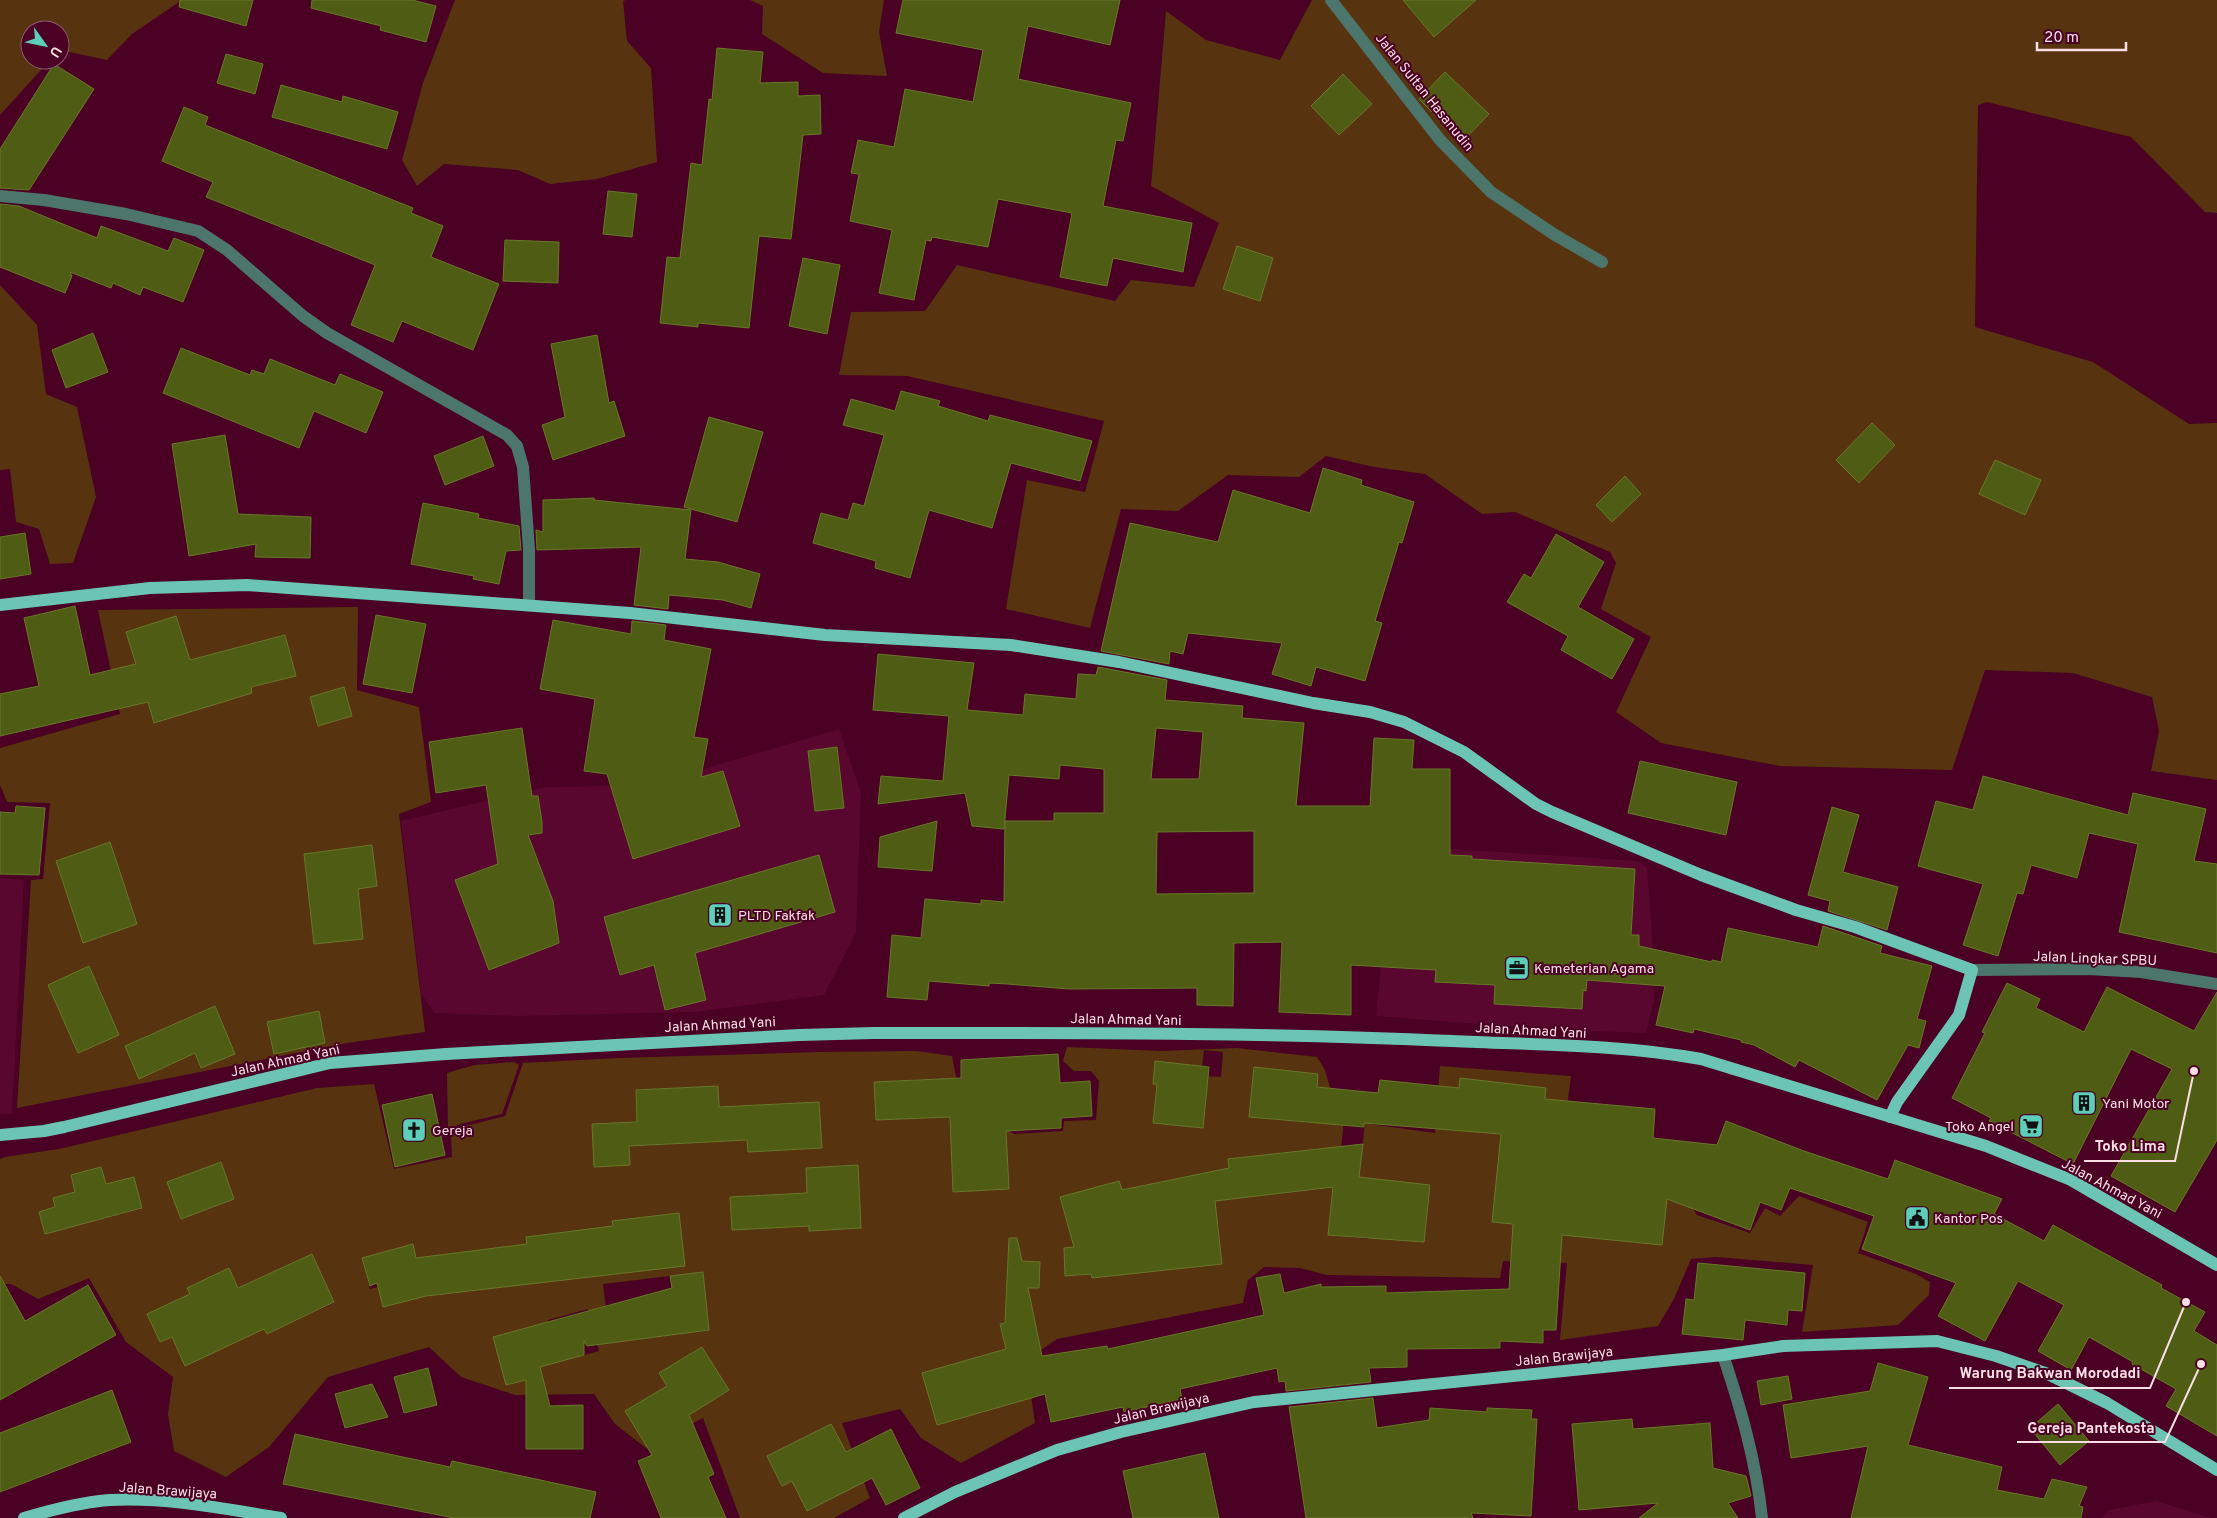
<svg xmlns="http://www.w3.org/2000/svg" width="2217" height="1518" font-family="Overpass,sans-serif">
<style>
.built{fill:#59072e}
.green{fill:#583310;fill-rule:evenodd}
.building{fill:#4e5c14;stroke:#687929;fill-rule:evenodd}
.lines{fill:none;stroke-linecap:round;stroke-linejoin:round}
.minor{stroke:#4c756c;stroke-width:12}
.major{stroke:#6bc4b4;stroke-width:12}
.labels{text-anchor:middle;stroke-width:4;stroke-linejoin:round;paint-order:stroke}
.street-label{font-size:14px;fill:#fadee5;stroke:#4a0123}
.poi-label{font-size:14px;fill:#fadee5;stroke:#4a0123;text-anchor:start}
.leader{fill:none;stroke:#fadee5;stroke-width:2}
.callout-dot{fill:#fadee5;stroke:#4a0123;stroke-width:2}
.callout-label{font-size:15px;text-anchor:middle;font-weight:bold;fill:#fadee5;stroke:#4a0123;stroke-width:4;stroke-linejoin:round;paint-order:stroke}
</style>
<rect width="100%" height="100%" fill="#4a0123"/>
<path class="built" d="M839 729 861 793 856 933 824 995 696 1012 515 1016 435 1013 421 994 401 821 545 787 608 786 693 772Z
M1393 845 1638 861 1647 867 1652 934 1654 1001 1646 1033 1541 1029 1376 1016Z
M0 878 24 880 12 1114H0Z
M2156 1501 2211 1518H2101L2109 1510Z"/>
<path class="green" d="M0 0H182L132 34 107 60 60 50V30H30V60H50L0 115Z
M455 0H626L623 1 627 41 651 68 657 162 597 179 550 184 518 170 444 164 417 186 402 160 423 83Z
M750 0H884L879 32 887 76 823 73 762 34 763 6Z
M1312 0H2217V213L2205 212 2131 137 1987 102 1978 105 1975 327 2093 362 2189 424 2217 423V780L2151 771 2159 731 2152 697 2073 673 1985 670 1952 770 1780 766 1661 743 1616 712 1651 637 1601 609 1616 563 1610 552 1515 512 1482 514 1425 474 1374 467 1326 456 1299 477 1228 475 1178 511 1121 509 1090 628 1006 609 1027 480 1085 492 1104 421 907 376 839 375 851 312 925 311 957 265 1115 301 1131 280 1194 287 1219 223 1151 186 1166 11 1206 40 1280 60Z
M0 285 37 325 46 394 77 407 96 497 73 563 50 564 39 529 16 522 10 469 0 470Z
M358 607 357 690 419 707 431 802 399 814 425 1032 347 1043 17 1108 31 880 43 879 50 803 7 802 0 785V748L120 714 98 610ZM176 616 154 722 126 632ZM285 635 295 675 249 645ZM240 647 252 693 222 701 210 655ZM343 687 352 716 318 726 310 697ZM110 843 137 924 83 943 56 862ZM372 845 377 886 358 889 363 938 315 944 304 854ZM215 1006 234 1054 201 1068 182 1020ZM319 1011 325 1043 274 1053 267 1022ZM155 1032 170 1065 140 1078 125 1046Z
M1067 1047 1161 1051 1237 1048 1317 1057 1325 1070 1338 1115 1366 1118 1369 1124 1435 1133 1440 1066 1571 1076 1561 1153 1574 1170 1658 1175 1684 1195 1697 1215 1750 1233 1765 1208 1780 1216 1799 1196 1868 1222 1858 1253 1916 1274 1930 1282 1929 1295 1898 1325 1802 1332 1813 1265 1716 1257 1691 1259 1674 1299 1658 1326 1560 1340 1567 1263 1503 1261 1500 1278 1327 1275 1300 1268 1264 1267 1248 1280 1243 1303 1057 1339 1026 1360 1035 1423 961 1463 921 1438 900 1409 842 1423 870 1498 834 1518H740L703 1418 646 1448 615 1424 594 1394 515 1395 461 1377 429 1347 328 1377 269 1447 226 1477 174 1451 168 1414 173 1377 126 1342 89 1278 38 1299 11 1284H0V1159L5 1157 59 1149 317 1088 374 1084 394 1169 452 1157 451 1135 462 1127 505 1116 523 1063 618 1058 819 1052 917 1051 952 1056 966 1128H1005L1014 1134 1063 1131 1064 1121 1096 1120 1099 1081 1091 1071H1074L1063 1061ZM1204 1050 1223 1052 1221 1077 1201 1076ZM1155 1062 1197 1066 1195 1088 1153 1084ZM1254 1068 1318 1074 1313 1123 1249 1117ZM928 1079 930 1118 876 1120 874 1082ZM718 1086 720 1141 638 1146 636 1090ZM1156 1089 1206 1094 1203 1128 1153 1123ZM819 1102 821 1148 748 1152 746 1106ZM1344 1119 1365 1121 1362 1151 1341 1149ZM628 1123 630 1164 595 1167 592 1124ZM1006 1131 1009 1189 953 1192 951 1134ZM1322 1148 1327 1188 1233 1199 1229 1159ZM221 1162 234 1199 181 1219 168 1182ZM858 1165 861 1228 809 1230 806 1168ZM101 1167 106 1184 134 1177 141 1209 45 1234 39 1212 55 1207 53 1198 75 1192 71 1175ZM1497 1174 1570 1180 1565 1229 1493 1222ZM1334 1175 1374 1179 1368 1239 1328 1235ZM1192 1176 1199 1213 1161 1220 1154 1183ZM1581 1179 1668 1187 1662 1245 1575 1236ZM1119 1181 1129 1217 1070 1233 1060 1198ZM1382 1181 1430 1185 1424 1242 1377 1238ZM784 1194 786 1227 732 1230 730 1197ZM679 1213 684 1256 618 1264 613 1221ZM1218 1225 1222 1264 1155 1271 1151 1233ZM571 1231 576 1277 532 1283 526 1237ZM413 1245 421 1276 405 1280 409 1300 383 1307 378 1287 370 1289 362 1258ZM1083 1246 1085 1275 1066 1276 1064 1248ZM508 1247 513 1286 444 1294 440 1255ZM1112 1249 1115 1276 1092 1278 1089 1252ZM312 1254 334 1303 267 1334 244 1285ZM1008 1261 1040 1262 1039 1288 1007 1287ZM229 1269 244 1302 202 1321 188 1288ZM703 1272 709 1330 610 1343 603 1284ZM178 1300 191 1328 160 1342 147 1314ZM237 1308 250 1336 185 1365 173 1338ZM588 1309 599 1351 559 1362 548 1320ZM1033 1317 1040 1346 1007 1353 1000 1324ZM529 1327 542 1376 506 1385 494 1337ZM702 1347 729 1390 644 1442 626 1411 667 1386 660 1373ZM999 1351 1013 1403 937 1425 922 1373ZM831 1424 846 1454 782 1486 768 1456ZM839 1463 852 1488 807 1511 795 1486Z
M514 1062 519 1065 502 1114 460 1124 448 1131 447 1073 474 1065Z"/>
<path class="building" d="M180 0H253L246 26 179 7Z
M312 0H412L436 6 426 42 380 30 381 26 311 8Z
M903 0H1120L1110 45 1028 26 1018 79 1131 103 1123 141 1116 140 1103 206 1192 223 1183 272 1113 258 1107 286 1060 277 1072 213 998 199 988 247 932 237 931 241 926 240 914 300 879 293 892 230 850 221 859 174 851 173 858 140 894 147 905 89 973 102 983 50 896 33Z
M1403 0H1476L1434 37Z
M717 48 763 52 760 83 798 82V96L820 95 821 134 803 135 791 239 759 236 749 328 698 323V327L660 323 667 257 680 258 691 163 702 165 709 99 712 100Z
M226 54 263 64 255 94 217 83Z
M54 64 94 89 29 190 0 188V149Z
M1445 72 1489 114 1462 142 1419 99Z
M1343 74 1372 104 1339 135 1311 106Z
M281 85 342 102 343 96 398 112 387 149 272 117Z
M184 107 208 117 205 125 413 208 411 213 443 226 431 257 499 284 473 350 402 321 393 342 351 325 375 265 206 197 213 182 162 161Z
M608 191 637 194 632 237 603 234Z
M0 204 19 206 97 238 101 226 168 251 174 238 204 250 183 302 143 287 140 295 113 283 111 288 70 272 72 276 65 293 0 267Z
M505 240 559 242 558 283 503 281Z
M1237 246 1273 258 1260 301 1223 289Z
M803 258 840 265 827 334 789 326Z
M93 333 108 372 66 388 52 350Z
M597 335 609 403 614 401 625 436 553 460 542 425 565 417 551 344Z
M181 348 250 375 252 370 264 374 270 359 335 385 340 374 383 392 366 433 314 411 299 448 163 393Z
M901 391 940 401 938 406 988 421 990 415 1092 441 1080 481 1011 463 992 528 929 510 910 578 875 568 876 561 813 543 821 513 848 520 853 503 864 506 884 435 843 425 851 399 895 411Z
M709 417 763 432 737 522 684 507Z
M1872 423 1895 445 1859 483 1836 460Z
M225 435 238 514 311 517 310 558 255 557 256 544 189 556 172 444Z
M483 436 494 466 445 485 434 456Z
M1995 460 2041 480 2025 515 1979 494Z
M1323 468 1362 480 1361 485 1414 502 1402 543 1399 542 1375 621 1382 623 1365 681 1316 667 1311 686 1272 674 1282 643 1188 633 1183 654 1170 651 1169 664 1101 651 1130 523 1218 542 1233 490 1310 513Z
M1625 476 1641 494 1612 522 1596 505Z
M594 498V500L691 510 685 559 718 562 760 574 751 608 723 600 669 595 668 609 634 605 641 547 537 550 536 530 543 532V500Z
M423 503 479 514 478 518 519 526 521 550 506 551 499 584 473 579 474 576 411 564Z
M25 533 31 574 0 579V537Z
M1556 534 1604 562 1578 607 1634 639 1612 679 1561 650 1568 636 1507 602 1524 574 1531 578Z
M75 606 90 675 136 664 126 632 176 616 190 660 285 635 296 676 251 687 252 693 154 723 148 702 0 736V694L39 686 24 618Z
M376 615 426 624 412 693 363 684Z
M553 620 631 634 632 621 666 625 664 640 711 649 694 737 708 739 701 777 723 771 740 826 633 859 607 774 584 771 595 699 540 689Z
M878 654 974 663 967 710 1023 715 1025 694 1076 699 1078 674 1096 675 1098 667 1167 680 1165 700 1243 706 1242 718 1304 723 1296 806H1370L1374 738 1414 740 1412 769H1450V855L1472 856V859L1635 869 1631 935H1639V946L1712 962V960L1721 962 1728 928 1818 947 1823 926 1882 946 1880 953 1932 966 1917 1019 1926 1021 1919 1048 1908 1045 1877 1100 1799 1060 1795 1067 1754 1045 1741 1042V1040L1694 1029 1693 1033 1656 1025 1665 986 1587 980 1586 991 1583 990 1582 1009 1494 1004 1495 985 1435 982 1436 970 1351 965V1015L1279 1012 1282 942 1234 943 1233 1006 1197 1005V988L1069 989 1007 984 989 983V986L929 981 927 1000 887 997 892 935 921 938 925 899 981 904V900L1004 902 1005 821H1054V813H1104V769L1060 765 1059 779 1009 775 1004 829 972 826 965 793 878 804 881 776 943 781 949 716 873 710ZM1156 728 1203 732 1199 779H1151ZM1254 831V893L1156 894 1157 832Z
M344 687 352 716 318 726 310 697Z
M522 728 532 796H538L542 822V833L528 835 553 901 559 943 489 970 455 880 498 864 486 785 436 793 429 742Z
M837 747 844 808 815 811 808 751Z
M1640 761 1737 782 1726 835 1628 813Z
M1983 776 2128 815 2133 793 2206 809 2194 861 2217 864V953L2119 932 2138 844 2089 833 2077 878 2031 865 2023 894 2017 893 1998 956 1963 945 1983 884 1918 866 1936 801 1973 810Z
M16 806 45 808 39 875 0 874V812L15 813Z
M1832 807 1859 815 1843 872 1898 887 1887 930 1828 911 1830 901 1808 895Z
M937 821 932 871 878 867 880 837Z
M110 842 137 924 83 943 56 861Z
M372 845 377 886 358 889 363 939 314 944 304 854Z
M819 855 835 912 695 953 706 1000 665 1010 654 965 620 975 604 917Z
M89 966 119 1035 78 1053 48 985Z
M2007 983 2040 999 2036 1008 2084 1032 2107 987 2194 1031 2217 992V1140L2175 1212 2111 1176 2172 1069 2131 1049 2073 1164 1989 1121 1991 1118 1952 1098 1985 1033 1982 1032Z
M215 1006 235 1054 201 1068 195 1053 139 1079 125 1046Z
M319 1011 325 1043 274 1054 267 1022Z
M1058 1054 1060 1083 1090 1081 1092 1116 1061 1118V1128L1006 1131 1009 1189 953 1192 950 1117 876 1120 874 1082 961 1078V1060Z
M1155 1061 1209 1067 1203 1128 1153 1123 1157 1084H1153Z
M1254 1067 1318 1074 1317 1087 1378 1093 1380 1080 1459 1088 1460 1078 1546 1088 1545 1099 1655 1109 1653 1138 1717 1145 1726 1121 1804 1151 1888 1179 1895 1160 2002 1199 1994 1214 2044 1241 2053 1225 2162 1285 2161 1288 2205 1312 2194 1331 2217 1345V1436L2166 1406 2176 1389 2132 1364 2133 1362 2089 1337 2071 1370 2038 1351 2064 1305 2018 1281 1985 1341 1938 1316 1956 1283 1862 1249 1874 1216 1790 1188 1781 1210 1760 1202 1750 1230 1667 1199 1662 1245 1562 1235 1556 1330H1543V1343L1500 1341V1348L1407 1349V1367L1369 1368 1371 1382 1286 1391 1285 1381 1279 1382 1277 1368 1180 1389 1182 1399 1124 1412 1123 1407 1051 1422 1045 1394 937 1425 922 1373 1006 1349 1000 1324 1005 1323 1009 1238H1017L1022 1261 1040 1262 1039 1288H1028L1042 1356 1107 1346 1108 1349 1264 1315 1256 1278 1280 1274 1284 1293 1321 1284V1287L1386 1286V1293L1509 1289 1513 1224 1492 1222 1501 1134 1364 1123V1127L1249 1117Z
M718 1086 719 1107 819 1102 822 1148 748 1152 747 1140 629 1146 630 1165 594 1167 592 1124 637 1122 636 1090Z
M432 1094 445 1155 395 1167 382 1105Z
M1363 1144 1359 1177 1430 1185 1424 1242 1328 1235 1333 1187 1215 1201 1222 1264 1092 1278 1091 1274 1065 1276 1064 1248 1074 1247 1060 1197 1119 1181 1122 1190 1229 1168 1228 1159Z
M221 1162 234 1199 181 1219 167 1182Z
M858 1165 861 1228 809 1231V1226L732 1230 730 1197 807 1193 806 1168Z
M101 1167 106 1184 134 1177 142 1208 45 1234 39 1212 55 1207 53 1198 75 1192 71 1175Z
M679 1213 685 1266 426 1296 383 1307 377 1283 370 1286 362 1258 413 1244 416 1258 527 1244 526 1237 613 1226 612 1221Z
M312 1254 334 1302 267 1334 264 1329 185 1366 172 1337 160 1342 147 1314 190 1294 187 1288 229 1268 238 1288Z
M1698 1263 1805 1273 1802 1311 1788 1310 1787 1325 1745 1320 1743 1340 1682 1334 1686 1299 1694 1300Z
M703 1272 709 1330 587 1346 584 1341V1355L540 1367 550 1406 583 1405V1449H526V1380L506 1385 493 1337 672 1288 670 1276Z
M0 1276 25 1321 88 1285 116 1335 0 1400Z
M702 1347 729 1390 689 1415 714 1474 708 1477 726 1518H661L638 1461 652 1455 625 1411 667 1386 659 1373Z
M1878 1363 1928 1377 1908 1445 2002 1467 1997 1490 2044 1499 2052 1479 2087 1487 2079 1506 2083 1507 2081 1518H1851L1868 1446 1791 1458 1783 1405 1870 1391Z
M428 1368 437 1405 404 1413 394 1377Z
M1788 1376 1792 1399 1761 1405 1757 1381Z
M372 1384 388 1417 345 1428 335 1394Z
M112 1390 131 1442 0 1492V1433Z
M1373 1398 1377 1428 1429 1420 1430 1408 1487 1412V1408L1532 1410 1531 1419H1537L1531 1516 1471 1513 1473 1518H1306L1289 1407Z
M2058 1404 2089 1441 2060 1465 2030 1428Z
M1632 1419 1633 1429 1710 1423 1713 1468 1746 1476 1751 1496 1728 1503 1738 1518H1639L1658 1503 1579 1510 1572 1424Z
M831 1424 846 1452 891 1429 920 1488 886 1505 872 1478 807 1511 792 1481 782 1486 767 1456Z
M295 1434 450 1467 452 1461 596 1492 590 1518H454L283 1484Z
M1205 1453 1219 1518H1133L1123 1471Z"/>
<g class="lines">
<path class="minor" d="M1331 0 1440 140 1491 192 1555 235 1602 262
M0 196 44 200 126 214 198 231 227 250 303 316 327 333 507 435 517 446 523 467 529 549V605
M1972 970 2089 969 2141 972 2217 984
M1723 1355C1741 1409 1756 1461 1762 1518"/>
<path class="major" d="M0 605 150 588 247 585 630 613 825 635 1011 645 1119 662 1313 703 1370 712 1404 722 1464 752 1536 804 1552 812 1701 875 1796 910 1855 927 1972 970 1959 1015 1897 1102 1890 1117
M0 1135 44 1131 64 1127 330 1063 446 1054 799 1035 874 1033C1066 1033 1259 1032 1452 1041 1534 1045 1619 1044 1701 1059L1986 1146 2071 1180 2217 1265
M24 1518C51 1510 82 1502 110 1500 168 1497 225 1509 281 1518
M904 1518 955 1492 1057 1450 1121 1432 1254 1402 1723 1355 1783 1346 1937 1341 1996 1356 2048 1374 2107 1403 2217 1470"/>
</g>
<defs>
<symbol id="building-square" viewBox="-11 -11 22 22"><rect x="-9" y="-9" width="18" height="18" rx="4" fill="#5cceba" stroke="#4a0123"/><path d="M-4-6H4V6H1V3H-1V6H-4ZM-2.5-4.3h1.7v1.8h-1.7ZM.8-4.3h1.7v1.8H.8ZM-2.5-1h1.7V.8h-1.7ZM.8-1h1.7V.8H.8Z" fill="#111"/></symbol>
<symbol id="office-square" viewBox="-11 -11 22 22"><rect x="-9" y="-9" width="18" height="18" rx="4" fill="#5cceba" stroke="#4a0123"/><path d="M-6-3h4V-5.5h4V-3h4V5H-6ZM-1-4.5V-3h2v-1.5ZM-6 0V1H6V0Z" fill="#111"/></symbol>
<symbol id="supermarket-square" viewBox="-11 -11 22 22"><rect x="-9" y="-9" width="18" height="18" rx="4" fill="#5cceba" stroke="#4a0123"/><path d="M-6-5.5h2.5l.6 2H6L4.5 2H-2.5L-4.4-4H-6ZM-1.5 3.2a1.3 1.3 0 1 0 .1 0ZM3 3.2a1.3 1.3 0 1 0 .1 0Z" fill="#111"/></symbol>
<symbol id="church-square" viewBox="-11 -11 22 22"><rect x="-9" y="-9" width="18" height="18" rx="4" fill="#5cceba" stroke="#4a0123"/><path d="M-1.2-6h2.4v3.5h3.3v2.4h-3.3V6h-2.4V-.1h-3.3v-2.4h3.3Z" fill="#111"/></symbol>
<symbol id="civic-square" viewBox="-11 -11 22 22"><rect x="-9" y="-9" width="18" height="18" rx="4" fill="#5cceba" stroke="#4a0123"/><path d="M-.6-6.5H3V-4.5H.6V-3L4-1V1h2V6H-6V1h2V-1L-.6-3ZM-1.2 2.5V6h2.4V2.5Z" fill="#111"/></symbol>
</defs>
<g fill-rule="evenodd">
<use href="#building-square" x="706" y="901" width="28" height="28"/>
<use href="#office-square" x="1503" y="954" width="28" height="28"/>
<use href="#building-square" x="2070" y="1089" width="28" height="28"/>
<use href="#supermarket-square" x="2017" y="1112" width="28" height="28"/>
<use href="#church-square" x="400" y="1116" width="28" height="28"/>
<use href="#civic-square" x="1903" y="1204" width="28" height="28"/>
</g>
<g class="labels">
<g class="street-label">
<text transform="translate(1425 92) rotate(51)" y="5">Jalan Sultan Hasanudin</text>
<text transform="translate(2095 958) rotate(2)" y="5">Jalan Lingkar SPBU</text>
<text transform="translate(1126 1019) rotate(1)" y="5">Jalan Ahmad Yani</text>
<text transform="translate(720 1024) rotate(-3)" y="5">Jalan Ahmad Yani</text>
<text transform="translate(1531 1030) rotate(3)" y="5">Jalan Ahmad Yani</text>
<text transform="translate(285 1060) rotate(-12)" y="5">Jalan Ahmad Yani</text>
<text transform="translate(2112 1188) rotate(28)" y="5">Jalan Ahmad Yani</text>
<text transform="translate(1564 1356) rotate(-6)" y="5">Jalan Brawijaya</text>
<text transform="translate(1161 1408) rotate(-13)" y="5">Jalan Brawijaya</text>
<text transform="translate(168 1490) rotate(4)" y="5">Jalan Brawijaya</text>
</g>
<g class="poi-label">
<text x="738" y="920">PLTD Fakfak</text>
<text x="1534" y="973">Kemeterian Agama</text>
<text x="2102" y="1108">Yani Motor</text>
<text x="2014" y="1131" text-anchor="end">Toko Angel</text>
<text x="432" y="1135">Gereja</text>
<text x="1934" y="1223">Kantor Pos</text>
</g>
</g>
<path class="leader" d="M2194 1071L2175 1161H2084M2186 1302L2150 1388H1949M2201 1364L2165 1442H2017"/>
<g class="callout-dot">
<circle cx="2194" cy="1071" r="5"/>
<circle cx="2186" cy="1302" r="5"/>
<circle cx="2201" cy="1364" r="5"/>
</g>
<g class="callout-label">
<text x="2130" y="1151">Toko Lima</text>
<text x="2050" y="1378">Warung Bakwan Morodadi</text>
<text x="2091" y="1433">Gereja Pantekosta</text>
</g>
<g transform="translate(45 45) rotate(123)"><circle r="24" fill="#4a0123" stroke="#905971"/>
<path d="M0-4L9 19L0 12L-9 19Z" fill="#5cceba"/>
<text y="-8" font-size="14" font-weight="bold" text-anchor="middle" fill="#fadee5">U</text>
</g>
<path d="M2037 42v8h89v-8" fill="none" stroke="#fadee5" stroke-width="2.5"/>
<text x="2044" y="42" font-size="15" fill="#fadee5" stroke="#4a0123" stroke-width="4" paint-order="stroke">20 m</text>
</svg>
